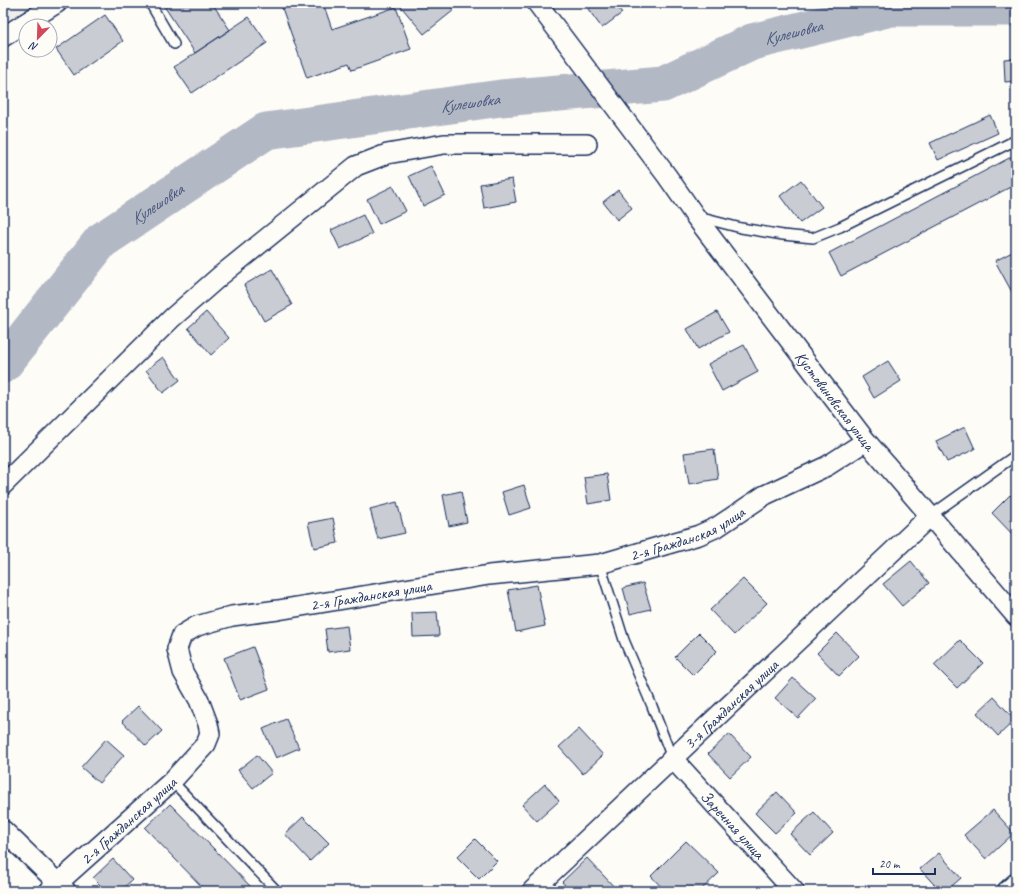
<svg xmlns="http://www.w3.org/2000/svg" width="1019" height="894" font-family="Caveat,sans-serif">
<style>
.built{fill:#edeeec}
.lines{fill:none;stroke-linecap:round;stroke-linejoin:round}
.river{stroke:#b3b8c5;stroke-width:37}
.building{fill:#c9ccd3;stroke:#1b2f5e}
.service-casing{stroke:#1b2f5e;stroke-width:12}
.minor-casing{stroke:#1b2f5e;stroke-width:22}
.service{stroke:#fdfcf7;stroke-width:9}
.minor{stroke:#fdfcf7;stroke-width:19}
.labels{text-anchor:middle;stroke-width:3;stroke-linejoin:round;paint-order:stroke}
.street-label{font-size:16px;fill:#1b2f5e;stroke:#fdfcf7}
.water-label{font-size:17px;font-style:italic;fill:#49587d;stroke:#fdfcf7}
</style>
<rect width="100%" height="100%" fill="#fdfcf7"/>
<filter id="ink" filterUnits="userSpaceOnUse"><feTurbulence type="fractalNoise" baseFrequency=".025" numOctaves="2"/><feDisplacementMap in="SourceGraphic" scale="8" xChannelSelector="R" yChannelSelector="G"/><feConvolveMatrix kernelMatrix="1 2 1 2 8 2 1 2 1" color-interpolation-filters="sRGB"/></filter>
<g filter="url(#ink)">
<path class="built" d="M3 3H38L3 25Z"/>
<g class="lines">
<path class="river" id="s1" d="M3 365 101 241 266 131 501 98 663 84 752 42 891 8H1016"/>
</g>
<path class="building" d="M162 3H212L230 30 195 53Z
M296 3H323L332 29 396 7 411 49 352 70 349 63 307 78 282 8Z
M398 3H448L454 10 424 34Z
M596 3H615L622 13 602 28 588 9Z
M105 15 123 41 74 75 56 49Z
M249 17 267 43 192 93 174 67Z
M1016 58V81L1005 82 1004 59Z
M990 115 998 133 938 160 930 143Z
M1015 155 1016 184 841 276 829 253Z
M431 166 445 195 423 206 409 176Z
M512 179 516 202 484 208 480 184Z
M801 180 822 207 800 223 780 196Z
M393 186 406 211 379 224 367 199Z
M618 190 632 208 617 220 603 202Z
M363 215 372 234 340 249 331 230Z
M1016 250V292L1013 294 995 261Z
M272 269 292 305 264 321 244 285Z
M206 312 229 338 211 355 188 328Z
M717 312 729 332 698 349 687 329Z
M744 345 758 372 722 391 708 364Z
M163 357 180 380 163 393 146 370Z
M888 361 901 381 874 398 862 377Z
M965 427 975 449 947 462 936 441Z
M714 449 718 479 689 484 684 453Z
M607 474 611 500 588 504 584 477Z
M524 485 531 508 509 515 502 492Z
M461 491 467 522 449 526 443 495Z
M1010 495 1016 501V538L992 513Z
M397 502 405 533 378 539 370 509Z
M333 518 338 543 314 548 308 523Z
M911 561 929 583 902 606 883 584Z
M743 579 767 603 734 635 710 610Z
M643 583 651 609 630 614 623 588Z
M537 585 545 626 516 632 508 590Z
M437 612 439 636 413 637 412 613Z
M347 626 350 649 328 652 325 629Z
M699 633 717 651 693 675 675 657Z
M837 633 859 656 839 676 817 653Z
M960 640 983 663 957 688 934 665Z
M253 647 269 689 240 700 224 658Z
M793 678 816 699 798 718 775 698Z
M994 697 1015 720 998 736 977 713Z
M138 706 162 731 146 746 122 721Z
M286 719 299 748 276 758 263 729Z
M579 729 603 755 583 774 559 747Z
M729 734 751 757 730 777 708 754Z
M106 739 124 755 99 783 81 767Z
M257 755 272 773 253 788 238 770Z
M545 784 559 801 537 821 522 805Z
M777 792 797 813 775 833 755 813Z
M170 804 255 891H206L145 828Z
M993 810 1014 833 986 859 964 835Z
M814 812 833 833 810 855 790 834Z
M303 817 329 843 310 861 285 834Z
M475 839 497 861 479 879 457 857Z
M686 841 719 873 700 891H665L651 876Z
M939 853 961 878 946 891H940L920 869Z
M587 858 618 891H570L562 882Z
M113 859 132 880 120 891H106L93 878Z"/>
<g class="lines">
<defs>
<path id="service" d="M150 3 174 44
M698 217 741 228 783 235 813 238 840 227 1016 140
M930 516 1016 455
M600 564 624 640 652 706 672 758
M172 781 277 891"/>
<g id="minor">
<path id="s2" d="M537 3 667 176 695 216 866 441 1016 616"/>
<path d="M3 37 57 3"/>
<path d="M3 485 172 318 220 276 356 166 387 154 444 144H587"/>
<path id="s3" d="M672 758 794 891"/>
<path d="M3 830 66 891"/>
<path id="s4" d="M49 891 172 781 206 744 210 734 208 724 199 700 183 672 177 649 182 635 197 626 232 616 278 610 489 575 600 564 699 535 717 527 765 495 827 466 866 441"/>
<path id="s5" d="M532 891 930 516"/>
<path d="M1007 891 1016 883"/>
</g>
</defs>
<use href="#service" class="service-casing"/>
<use href="#minor" class="minor-casing"/>
<use href="#service" class="service"/>
<use href="#minor" class="minor"/>
</g>
</g>
<g class="labels">
<g class="street-label">
<text dy="6" stroke="none"><textPath href="#s2" startOffset="497">Кустовиновская улица</textPath></text>
<text dy="6" stroke="none"><textPath href="#s4" startOffset="851">2-я Гражданская улица</textPath></text>
<text dy="6" stroke="none"><textPath href="#s4" startOffset="527">2-я Гражданская улица</textPath></text>
<text dy="6" stroke="none"><textPath href="#s5" startOffset="273">3-я Гражданская улица</textPath></text>
<text dy="6" stroke="none"><textPath href="#s4" startOffset="106">2-я Гражданская улица</textPath></text>
<text dy="6" stroke="none"><textPath href="#s3" startOffset="90">Заречная улица</textPath></text>
</g>
<g class="water-label">
<text dy="6" stroke="none"><textPath href="#s1" startOffset="897">Кулешовка</textPath></text>
<text dy="6" stroke="none"><textPath href="#s1" startOffset="562">Кулешовка</textPath></text>
<text dy="6" stroke="none"><textPath href="#s1" startOffset="225">Кулешовка</textPath></text>
</g>
</g>
<rect width="1019" height="894" fill="none" stroke="#fdfcf7" stroke-width="16"/>
<rect x="8" y="8" width="1003" height="878" fill="none" stroke="#1b2f5e" stroke-width="1.5" filter="url(#ink)"/>
<g transform="translate(38 38) rotate(203)"><circle r="19" fill="#fdfcf7" stroke="#a3aaba"/>
<path d="M0-3L7 15L0 10L-7 15Z" fill="#d1495b"/>
<text y="-6" font-size="11" font-weight="bold" text-anchor="middle" fill="#1b2f5e">N</text>
</g>
<path d="M873 868v6h62v-6" fill="none" stroke="#1b2f5e" stroke-width="2"/>
<text x="879" y="868" font-size="12" fill="#1b2f5e" stroke="#fdfcf7" stroke-width="3" paint-order="stroke">20 m</text>
</svg>
